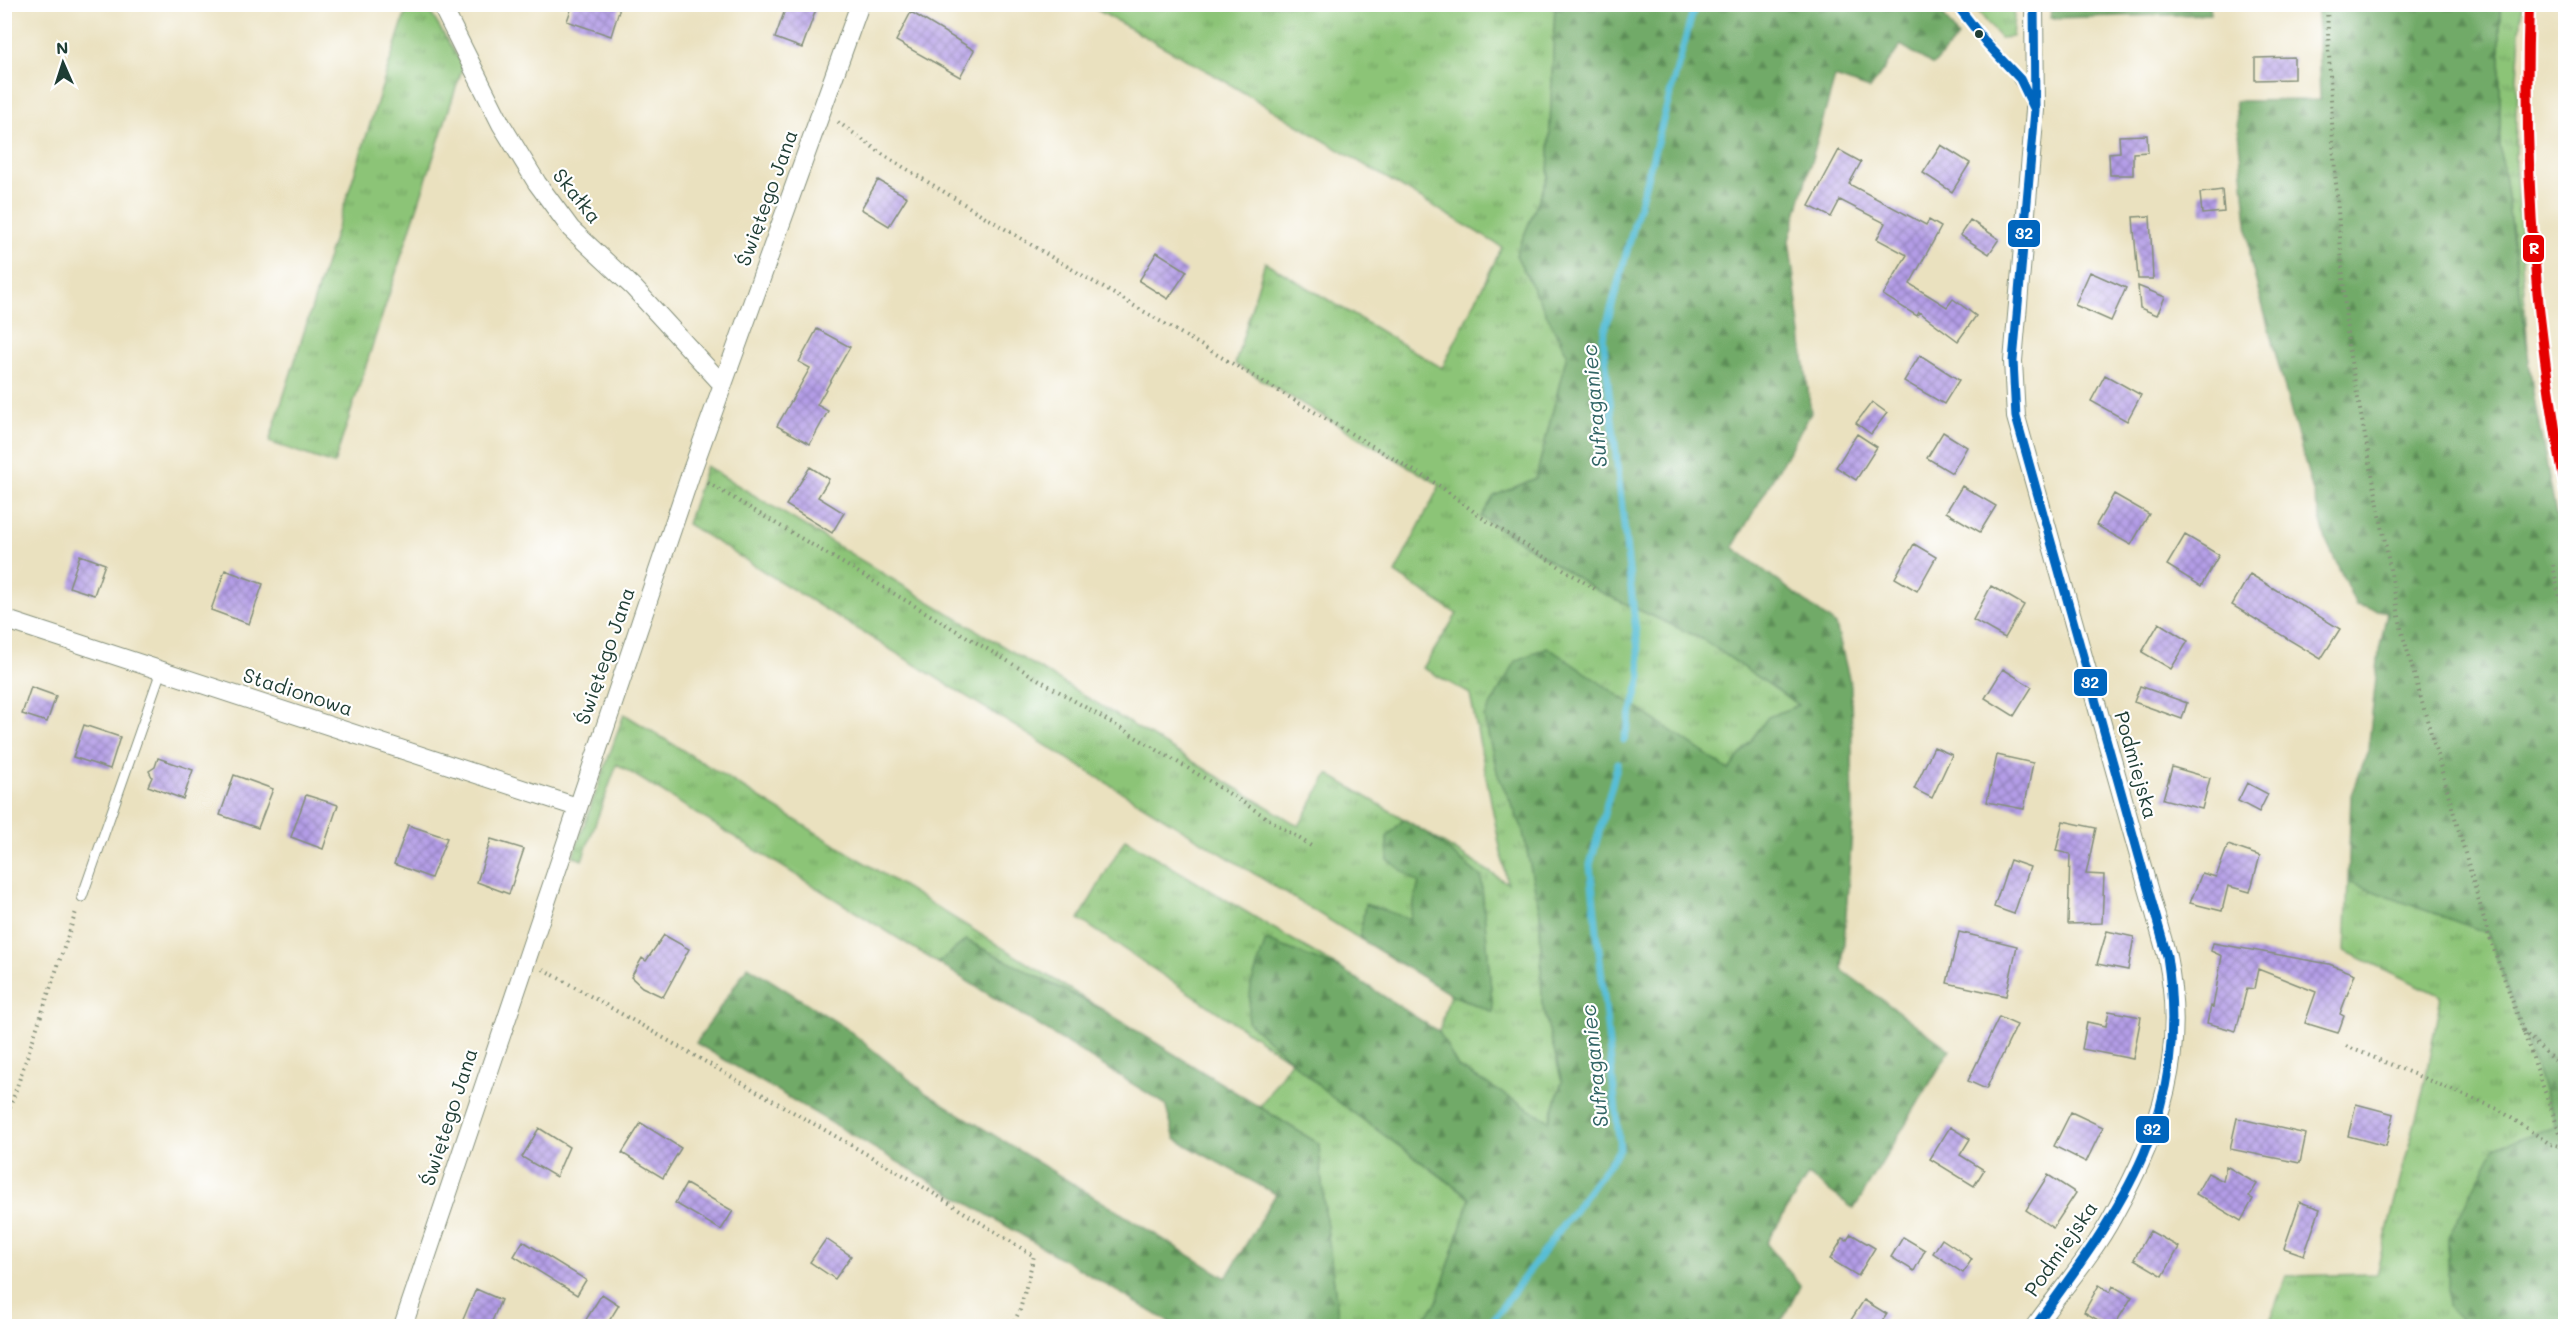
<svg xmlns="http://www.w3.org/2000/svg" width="2570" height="1331" font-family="Mali,sans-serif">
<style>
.grass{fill:url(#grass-tufts);stroke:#568056;stroke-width:1.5}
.forest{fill:url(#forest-firs);stroke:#48744e;stroke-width:1.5}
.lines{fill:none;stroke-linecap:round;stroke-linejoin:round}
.stream{stroke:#58bed6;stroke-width:7}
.building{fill:url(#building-cross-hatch)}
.service-casing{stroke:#848f7a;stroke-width:11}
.minor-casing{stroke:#848f7a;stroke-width:20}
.path{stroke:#848f7a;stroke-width:4;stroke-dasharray:1.5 4.5;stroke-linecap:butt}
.service{stroke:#fff;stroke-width:9}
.minor{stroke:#fff;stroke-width:18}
.bus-1-casing{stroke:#fff;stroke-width:14}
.bus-1{stroke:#0065bd;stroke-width:9}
.rail-1-casing{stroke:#fff;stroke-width:15}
.rail-1{stroke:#e50000;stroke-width:10}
.bus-dot{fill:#1f3d34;stroke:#fff;stroke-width:2}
.labels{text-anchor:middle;stroke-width:4.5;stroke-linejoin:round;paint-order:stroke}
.street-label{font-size:20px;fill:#1f3d34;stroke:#fff}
.water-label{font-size:21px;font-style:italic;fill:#306465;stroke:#fff}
.line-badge{stroke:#fff;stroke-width:2}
.badge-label{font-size:16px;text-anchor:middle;font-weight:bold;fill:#fff}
</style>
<defs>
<pattern id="grass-tufts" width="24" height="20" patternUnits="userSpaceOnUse" patternTransform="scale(1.5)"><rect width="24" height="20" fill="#8cc477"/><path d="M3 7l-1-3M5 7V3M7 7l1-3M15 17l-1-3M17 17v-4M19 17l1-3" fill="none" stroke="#72a062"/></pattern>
<pattern id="forest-firs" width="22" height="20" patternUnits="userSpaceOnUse" patternTransform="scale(1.5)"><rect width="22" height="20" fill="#71aa68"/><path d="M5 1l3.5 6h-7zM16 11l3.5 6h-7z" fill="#5c8c56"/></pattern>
<pattern id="building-cross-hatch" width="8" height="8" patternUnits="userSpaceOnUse" patternTransform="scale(1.5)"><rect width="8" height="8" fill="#b49de7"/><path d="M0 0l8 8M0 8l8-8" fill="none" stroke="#9281bc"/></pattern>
</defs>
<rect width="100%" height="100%" fill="#fff"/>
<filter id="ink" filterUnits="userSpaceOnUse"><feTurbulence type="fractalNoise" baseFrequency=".0167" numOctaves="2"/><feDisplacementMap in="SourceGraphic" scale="12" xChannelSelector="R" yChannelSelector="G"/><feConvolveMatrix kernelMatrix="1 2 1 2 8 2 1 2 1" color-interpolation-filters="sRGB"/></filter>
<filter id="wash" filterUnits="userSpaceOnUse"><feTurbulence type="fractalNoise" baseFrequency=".008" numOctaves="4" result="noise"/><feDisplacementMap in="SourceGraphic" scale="24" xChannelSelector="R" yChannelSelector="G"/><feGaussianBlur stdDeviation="1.35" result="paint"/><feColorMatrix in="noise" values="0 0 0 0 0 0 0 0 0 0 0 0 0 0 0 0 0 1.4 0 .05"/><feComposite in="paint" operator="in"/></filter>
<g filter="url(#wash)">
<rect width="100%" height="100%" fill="#eae1bf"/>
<path class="grass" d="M408 5H426L463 66 334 464 269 442Z
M1088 5H1555L1548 177 1516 255 1567 354 1536 478 1494 496 1482 517 1598 591 1702 639 1799 705 1768 717 1729 770 1547 647 1516 661 1484 717 1498 775 1522 827 1540 913 1542 1003 1562 1082 1549 1121 1458 1067 1439 1032 1450 994 1493 1012 1481 877 1427 833 1507 883 1470 694 1423 668 1457 614 1395 573 1440 485 1235 364 1265 262 1442 368 1502 247 1211 73Z
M1973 5H2015L2012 37 2000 38Z
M2500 5H2522L2517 78 2515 162 2528 350 2500 145Z
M706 466 1299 826 1328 774 1404 819 1387 837 1388 860 1419 883 1410 920 1365 904 1360 939 687 524Z
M624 714 1103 1010 966 940 938 963 617 764 582 860 573 856Z
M1125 839 1343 970 1266 940 1248 1022 1333 1098 1470 1198 1437 1302 1419 1326H1339C1333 1266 1322 1205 1319 1144L1260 1107 1291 1061 1079 919Z
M2348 882 2488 933 2556 1126 2495 1147 2448 1307 2469 1326H2268L2286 1276 2376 1274 2423 1091 2441 996 2345 951Z"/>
<path class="forest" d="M2052 4 2210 5 2211 14 2050 18Z
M1555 5H1937L1958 37 1933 65 1901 45 1870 89 1835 77 1789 240 1811 413 1733 547 1836 625 1851 686 1853 817 1842 970 1950 1050 1854 1209 1808 1175 1766 1243 1800 1285 1779 1326H1419L1437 1302 1470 1197 1333 1098 1248 1022 1251 985 1266 940 1343 970 1439 1032 1458 1067 1549 1121 1562 1082 1542 1003 1540 913 1522 827 1498 775 1484 717 1516 661 1547 647 1729 770 1768 717 1799 705 1702 639 1598 591 1481 517 1494 496 1536 478 1567 354 1516 255 1548 177Z
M2317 5H2500V145L2534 398 2565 561V1326H2469L2448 1307V1237L2495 1147 2556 1126 2488 933 2348 882 2351 795 2368 751 2379 651 2387 612 2356 605 2326 540 2251 263 2235 101 2320 100Z
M1404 819 1427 833 1481 877 1493 1012 1450 994 1360 939 1365 904 1410 919 1419 883 1388 860 1387 837Z
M966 940 1103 1010 1319 1144C1322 1205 1333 1265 1339 1326H1176L696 1043 748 966 846 1028 927 1094 1226 1278 1276 1194 1175 1139 1165 1104 938 963Z"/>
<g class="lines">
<path class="stream" d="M1624 740 1641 677 1603 338 1695 4
M1488 1326 1620 1149 1590 865 1618 763"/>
</g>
<g id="blocks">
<path class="building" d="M573 4H621L611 36 567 21Z
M787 4H818L802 48 775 38Z
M911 12 974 50 960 77 896 41Z
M2294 57V79L2255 80V58Z
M2147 135 2148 152 2133 153V175H2110L2109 153 2120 152 2119 136Z
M1941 145 1970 163 1952 192 1923 173Z
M1839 150 1861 162 1849 184 1926 225 1929 220 1941 227 1910 284 1947 307 1953 299 1976 316 1958 341 1919 312 1917 316 1883 295 1907 255 1877 239 1885 223 1840 200 1831 217 1809 206Z
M878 180 907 197 889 226 861 209Z
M2222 190 2224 212 2202 214 2200 193Z
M2150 216 2153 279H2138L2133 217Z
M1970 220 1999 239 1989 254 1960 235Z
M1157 252 1187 271 1168 299 1139 281Z
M2090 272 2126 288 2111 321 2075 305Z
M2138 286 2165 297 2157 315 2140 308Z
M817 329 850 347 817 405 828 411 810 444 777 426 810 368 799 362Z
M1920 355 1959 380 1944 404 1904 381Z
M2105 375 2141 395 2127 421 2091 401Z
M1872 402 1887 413 1871 434 1856 423Z
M1943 432 1967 447 1952 473 1927 458Z
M1857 434 1877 447 1856 480 1836 467Z
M810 467 829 479 818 497 844 513 832 533 786 505Z
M1962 486 1996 506 1980 532 1946 512Z
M2114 494 2149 514 2131 545 2096 525Z
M2185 535 2219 555 2201 586 2167 565Z
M1914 544 1936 557 1917 591 1895 578Z
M80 555 105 564 94 595 69 587Z
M225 570 263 584 249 624 211 610Z
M2250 574 2340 629 2321 659 2232 605Z
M1991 586 2024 605 2005 638 1973 620Z
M2159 623 2188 641 2171 669 2142 652Z
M2003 669 2032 687 2014 716 1985 698Z
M2140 686 2187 703 2182 719 2134 702Z
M31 687 56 696 47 722 22 714Z
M84 725 120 737 110 769 73 757Z
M1934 747 1952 755 1932 798 1914 789Z
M1997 755 2033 763 2024 809 1987 802Z
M158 758 193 770 183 799 148 786 152 777 149 771 155 767Z
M2172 767 2210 778 2202 809 2163 799Z
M234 775 273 789 258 828 220 815Z
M2247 783 2268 794 2259 812 2238 801Z
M306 795 338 805 323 849 291 837Z
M2063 821 2096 828 2086 874 2104 875 2102 923 2068 924 2070 854 2056 851Z
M408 825 447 838 431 878 394 864Z
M491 839 524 849 509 894 477 882Z
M2228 845 2260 856 2250 892 2228 886 2222 911 2190 903 2202 873 2216 877Z
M2010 860 2030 867 2014 914 1994 907Z
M2107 931 2134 937 2128 970 2097 964Z
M1959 932 2017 946 2006 996 1947 983Z
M664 935 689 949 663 997 642 987 631 977 642 958 646 961Z
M2213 943 2329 964 2355 974 2340 1014 2344 1016 2338 1033 2305 1023 2316 992 2258 969 2254 989 2247 988 2236 1031 2207 1023 2211 1006 2213 1007 2222 956 2211 951Z
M2109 1011 2141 1017 2133 1059 2082 1049 2087 1022 2106 1026Z
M1999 1017 2017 1025 1986 1089 1968 1081Z
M2356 1104 2394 1114 2386 1146 2348 1136Z
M2071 1112 2103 1127 2086 1162 2054 1146Z
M2237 1118 2306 1134 2300 1163 2230 1149Z
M641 1123 681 1148 663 1178 622 1153Z
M1950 1127 1970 1139 1960 1155 1984 1170 1974 1186 1930 1159Z
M539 1128 569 1147 556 1177 522 1157Z
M2226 1166 2257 1184 2249 1197 2253 1199 2241 1221 2196 1194 2208 1173 2223 1181Z
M2048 1175 2076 1193 2053 1228 2026 1210Z
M686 1184 733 1211 721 1230 675 1203Z
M2300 1202 2320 1209 2304 1255 2284 1248Z
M2150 1231 2179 1247 2163 1276 2134 1259Z
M1851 1234 1875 1248 1858 1276 1830 1259 1843 1238 1847 1240Z
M1903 1237 1925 1250 1914 1271 1891 1257Z
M826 1239 851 1256 835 1279 810 1262Z
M1942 1239 1972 1259 1963 1273 1933 1253Z
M523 1241 586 1280 577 1295 514 1256Z
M2099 1285 2110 1292 2113 1286 2132 1297 2114 1326H2108L2084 1312Z
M476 1289 501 1300 490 1326H472L462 1322Z
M602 1294 619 1305 606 1326H582Z
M1864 1300 1887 1314 1879 1326H1847Z"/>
</g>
</g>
<g filter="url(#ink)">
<use href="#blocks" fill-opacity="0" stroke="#848f7a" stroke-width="1.5"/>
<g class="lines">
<defs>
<path id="service" d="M1956 4C1980 38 2013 64 2031 102
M82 897 161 671"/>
<path id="minor" d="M441 4 501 124 537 183 571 229 633 287 723 385
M2034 4 2035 110 2013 361 2016 417 2167 956C2187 1053 2161 1130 2114 1214 2093 1254 2061 1290 2035 1326
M4 619 577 807
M403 1326 691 473 860 4"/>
</defs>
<use href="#service" class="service-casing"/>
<use href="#minor" class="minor-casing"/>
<path class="path" d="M2327 9 2333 143 2348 346 2402 632 2488 933 2566 1150
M838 122 885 156 1053 258 1440 486 1481 517 1598 591
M708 483 1211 782 1311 846
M2553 565 2566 635
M543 969 912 1180 1034 1256 1020 1310 1012 1326
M2523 1031 2566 1072
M2346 1046 2498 1109 2550 1144 2565 1147
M4 1125 77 909"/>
<use href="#service" class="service"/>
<use href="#minor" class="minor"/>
<defs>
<path id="bus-1" d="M1956 4 1987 44 2020 79 2035 110
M2034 4 2035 110 2013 361 2016 417 2167 956C2191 1114 2124 1205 2035 1326"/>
</defs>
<use href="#bus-1" class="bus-1-casing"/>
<use href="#bus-1" class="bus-1"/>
<defs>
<path id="rail-1" d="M2529 4C2523 169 2535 330 2566 491"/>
</defs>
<use href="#rail-1" class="rail-1-casing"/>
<use href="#rail-1" class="rail-1"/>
</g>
</g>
<circle class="bus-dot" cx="1979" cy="34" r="5"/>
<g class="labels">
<g class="street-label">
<text transform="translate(577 196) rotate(51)" y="7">Skałka</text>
<text transform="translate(767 198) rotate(-70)" y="7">Świętego Jana</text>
<text transform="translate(605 656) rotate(-71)" y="7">Świętego Jana</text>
<text transform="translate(298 692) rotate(18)" y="7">Stadionowa</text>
<text transform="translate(2136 765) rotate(74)" y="7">Podmiejska</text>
<text transform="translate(449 1117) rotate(-72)" y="7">Świętego Jana</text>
<text transform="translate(2061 1249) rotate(-55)" y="7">Podmiejska</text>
</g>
<g class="water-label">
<text transform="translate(1595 406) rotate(-95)" y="7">Sufraganiec</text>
<text transform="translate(1595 1066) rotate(-96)" y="7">Sufraganiec</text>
</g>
</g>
<g class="line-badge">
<rect x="2007" y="219" width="34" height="29" rx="6" fill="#0065bd"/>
<rect x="2522" y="234" width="23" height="29" rx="6" fill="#e50000"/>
<rect x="2073" y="668" width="35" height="29" rx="6" fill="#0065bd"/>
<rect x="2135" y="1115" width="35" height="29" rx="6" fill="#0065bd"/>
</g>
<g class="badge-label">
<text x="2024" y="239">32</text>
<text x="2534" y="254">R</text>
<text x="2090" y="688">32</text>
<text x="2152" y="1135">32</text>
</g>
<rect width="2570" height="1331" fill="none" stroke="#fff" stroke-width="24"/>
<g transform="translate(63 63) rotate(357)" stroke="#ffffff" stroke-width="4.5" paint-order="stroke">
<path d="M0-4.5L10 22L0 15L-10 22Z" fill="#1f3d34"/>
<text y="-9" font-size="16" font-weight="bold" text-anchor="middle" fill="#1f3d34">N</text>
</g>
</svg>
